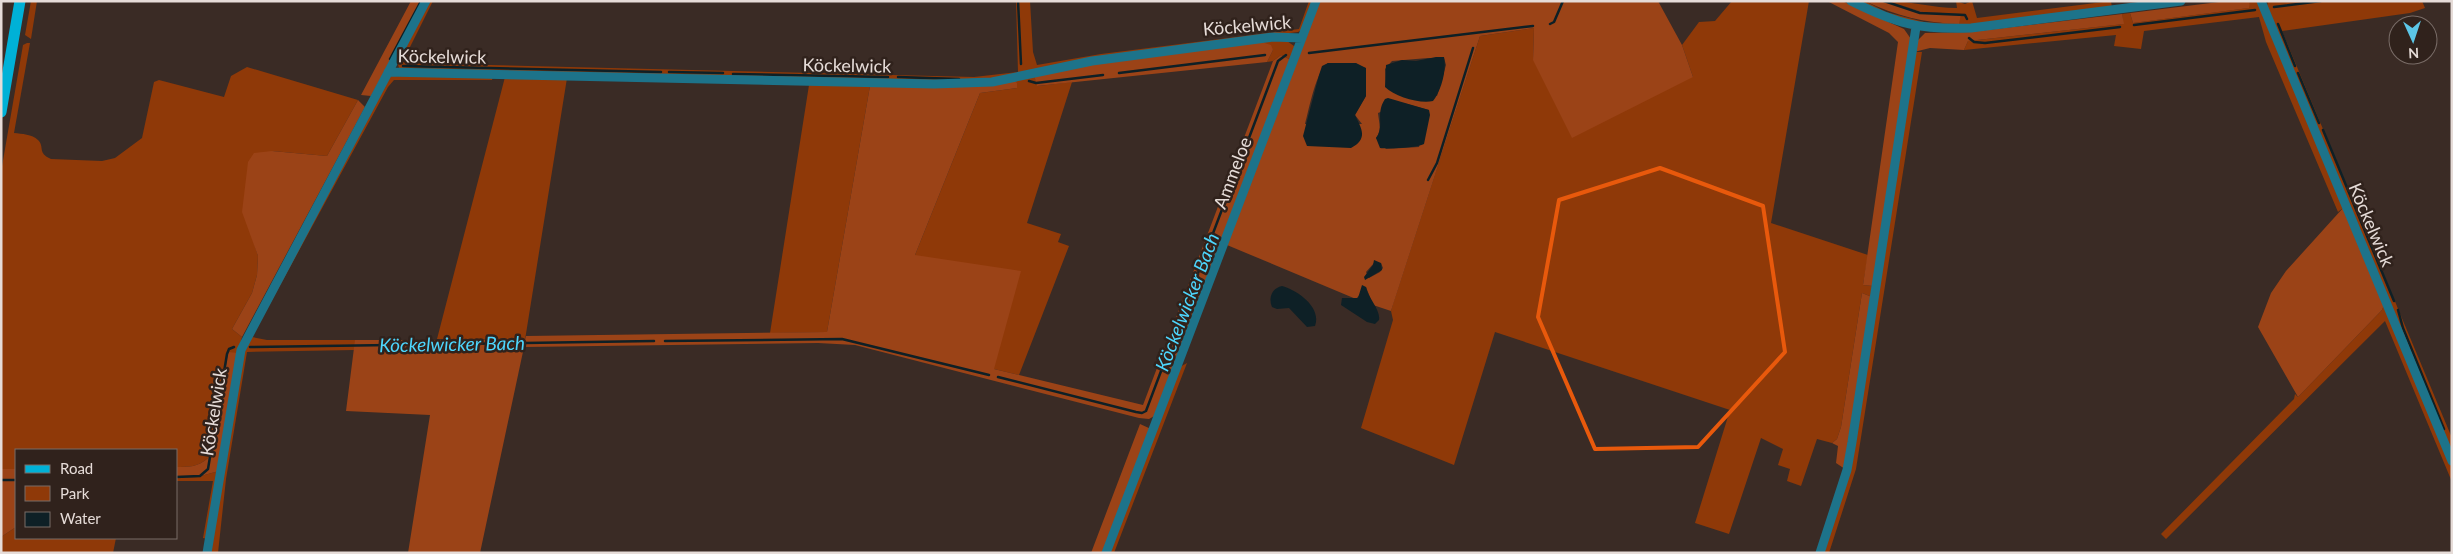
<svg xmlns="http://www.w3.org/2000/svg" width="2453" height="554" font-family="Lato,sans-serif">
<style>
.green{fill:#8f3908}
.forest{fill:#9b4317;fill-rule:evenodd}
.water{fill:#0e2026}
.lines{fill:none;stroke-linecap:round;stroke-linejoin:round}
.stream{stroke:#0e2026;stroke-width:2.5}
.minor{stroke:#1d738a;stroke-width:9}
.major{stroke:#00b1d7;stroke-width:11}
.marked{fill:none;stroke:#e8590c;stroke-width:4;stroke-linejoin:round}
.labels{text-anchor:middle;stroke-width:5;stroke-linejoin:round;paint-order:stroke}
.street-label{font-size:18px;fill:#e6dcd8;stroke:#30221c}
.water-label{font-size:19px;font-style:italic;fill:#4dd6fd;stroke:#30221c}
</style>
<rect width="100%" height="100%" fill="#3a2b25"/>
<path class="green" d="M31 1H37L31 39 25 35Z
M428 1H433L407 53 411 63 974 77 1018 72 1016 1H1030L1033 52 1037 65 1101 54 1299 29 1309 1H1314L1302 30 1298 32 1098 58 977 82 399 68 397 61Z
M1732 1H1809L1771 223 1868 255 1863 285 1873 286 1872 297 1862 293 1841 427 1837 439 1832 443 1817 439 1801 486 1787 481 1790 469 1778 465 1783 449 1761 438 1729 534 1695 523 1730 410 1495 332 1454 465 1361 428 1393 320 1391 311 1393 304 1480 36 1534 28 1533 60 1693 77 1682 45 1699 22 1715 21Z
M1856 1H1865L1886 12 1924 22 1941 23 1961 14 1923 12 1886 1C1911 1 1933 8 1957 8L1956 1 1965 4 1972 1 1977 18 2111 1 2112 8 1966 25 1915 23Z
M2250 1 2258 2 2343 208 2338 212 2266 42 2259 17 2144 31 2141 49 2114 46 2116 35 1964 50 1968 41 2123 24 2122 14 2130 13 2133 23 2248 8Z
M2268 1H2422L2425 8 2410 13 2282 31 2452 438V455L2267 6Z
M1258 41H1287L1294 46 1295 50 1291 60 1281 55 1273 61 1267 62 1273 50Z
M27 43H30L14 133C22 134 32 134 38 140 45 147 37 153 51 159L102 161 115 158 142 138 154 82 159 80 224 97 231 76 247 67 358 100 327 156 272 151 252 237 258 256 257 275 252 293 232 329 242 337 238 353H228L212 458H208C198 467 189 467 176 467V450H16V469H1V172L23 45Z
M1914 52H1922L1856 469 1829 553H1822L1847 476Z
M1034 75 1038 86 1072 82 1027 223 1061 234 1058 242 1069 246 1019 375 994 369 915 255 980 93 1017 88 1013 80Z
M390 76 493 77 492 80H394L388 87 252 337 267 340H355V350L247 352 226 479 218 553H211L243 352Z
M505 77 567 78 525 340 437 339Z
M809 85 870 86 827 332 770 333Z
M2384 305 2452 467V482L2385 321 2166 539 2161 534 2294 399 2295 394 2298 397 2382 310Z
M1187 363 1114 553H1110L1180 367Z
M219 471 208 539 203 538 213 481H176V478L197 477Z
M16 527V538H116L113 553H1V537Z"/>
<path class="forest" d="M411 1H423L371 96 361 95Z
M1320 1H1658L1682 45 1693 77 1572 138 1533 60 1534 28 1480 36 1391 311 1373 305 1366 287 1356 299 1227 245ZM1428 58H1444L1446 65 1437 96 1386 87 1385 69 1392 61ZM1328 63 1366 68V96L1355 115 1362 124H1305C1309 110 1316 70 1328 63ZM1403 103 1429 110 1419 147 1386 149 1376 138C1382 130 1379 123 1378 113ZM1374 263H1381L1383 268 1380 272 1369 278 1366 272Z
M1827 1H1842L1904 29 1911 39 1873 286 1863 285 1898 42 1889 33Z
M1865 1H1886L1923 12 1961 14 1959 24C1924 23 1896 16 1865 1Z
M2227 1H2250L2249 8 2133 23 2130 13Z
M2122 14 2124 24 1968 41 1964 50 1930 48 1914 52 1916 42 1925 33 1970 32Z
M1258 41 1271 45 1273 50 1267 62 1037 86 1034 75 1092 63Z
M1281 55 1291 60 1156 415 1149 419 1139 418 855 345 818 343 524 347 480 553H408L430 415 346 411 355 340H525L526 336 827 332 870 86 1013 80 1017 83V88L980 93 915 255 1021 271 994 369 1143 405 1273 61Z
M358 100 365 107 242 337 232 329 252 293 257 275 258 256 242 212 248 162 254 153 272 151 327 156Z
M2343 208 2384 305 2382 310 2298 397 2258 327 2271 293 2286 271Z
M1862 293 1872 297 1845 469 1836 463 1838 446 1832 443 1837 439 1841 427Z
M228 352 238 353 219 471 197 477 176 478V467C189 467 198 467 208 458H212Z
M1140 424 1151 429 1104 553H1091Z
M1 469H16V527L1 537Z"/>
<path class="water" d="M1436 57H1444C1447 70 1441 91 1433 101 1420 104 1395 97 1385 87L1386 65 1402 60 1416 61Z
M1328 63H1356L1366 68V96L1355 115C1361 128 1369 138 1351 148L1307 146 1303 136 1319 75 1322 66Z
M1388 98 1429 110 1430 115 1424 144C1417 148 1388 149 1380 148L1376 138C1385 126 1375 114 1385 99Z
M1374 260 1381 263 1382 270 1365 280 1364 277 1373 265Z
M1362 285 1366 287C1368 298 1381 310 1379 320L1375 324 1367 322 1341 305 1342 298H1358Z
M1282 286C1297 290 1322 307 1315 326L1307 327 1289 308 1277 309 1272 307C1268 298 1272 288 1282 286Z"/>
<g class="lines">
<path class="stream" d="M1018 1 1021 64
M1884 1 1920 13 1965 15 1967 19
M2274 7 2321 1
M1550 24 1554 22 1563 1
M2278 24 2295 66
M2134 25 2255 10
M1969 38 1974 42 1985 43 2120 27
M1309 53 1533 26
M390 59 421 1
M403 66 661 72
M669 72 723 73
M1119 73 1265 55
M2298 73 2319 123
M733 74 888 77
M898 77 959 79
M1029 81 1036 83 1103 75
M2323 130 2394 301
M1428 180 1437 163 1473 48
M2398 310 2403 328 2444 429
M665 341 842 339 989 375
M250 347 654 341
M998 377 1136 412 1142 413 1146 411 1278 61 1286 55
M176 477 200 476 208 469 227 354 229 349 234 347
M1 480H16"/>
<path class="minor" d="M1851 1C1897 24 1920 30 1971 28L2181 1
M2261 1 2452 461
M388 72 934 84 992 82 1092 61 1273 37 1302 38
M207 553 241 350 426 1
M1106 553 1316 1
M1820 553 1847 470 1852 442 1916 27"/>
<path class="major" d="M1 112 20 1"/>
</g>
<path class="marked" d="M1660 168 1763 206 1785 352 1698 447 1595 449 1538 317 1559 200Z"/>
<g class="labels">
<g class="street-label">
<text transform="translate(1247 26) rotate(-5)" y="6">Köckelwick</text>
<text transform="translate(442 57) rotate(1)" y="6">Köckelwick</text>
<text transform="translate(847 66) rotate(1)" y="6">Köckelwick</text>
<text transform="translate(1233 173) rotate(-69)" y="6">Ammeloe</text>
<text transform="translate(2371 225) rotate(67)" y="6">Köckelwick</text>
<text transform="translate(214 412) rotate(-81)" y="6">Köckelwick</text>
</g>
<g class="water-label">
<text transform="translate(1187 302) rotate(-69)" y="7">Köckelwicker Bach</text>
<text transform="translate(452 344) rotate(-1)" y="7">Köckelwicker Bach</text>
</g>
</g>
<rect width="2453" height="554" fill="none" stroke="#e6dcd8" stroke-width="5"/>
<rect x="15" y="449" width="162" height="90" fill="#30221c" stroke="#796c67"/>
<rect x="25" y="465" width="25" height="8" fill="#00b1d7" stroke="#796c67"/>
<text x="60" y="474" font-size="15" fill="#e6dcd8">Road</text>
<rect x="25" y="486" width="25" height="15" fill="#8f3908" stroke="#796c67"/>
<text x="60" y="499" font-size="15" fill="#e6dcd8">Park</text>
<rect x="25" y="512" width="25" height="15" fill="#0e2026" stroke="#796c67"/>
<text x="60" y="524" font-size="15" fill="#e6dcd8">Water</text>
<g transform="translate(2413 40) rotate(177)"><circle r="24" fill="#30221c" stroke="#796c67"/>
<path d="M0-4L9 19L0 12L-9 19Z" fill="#5cc7e8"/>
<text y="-8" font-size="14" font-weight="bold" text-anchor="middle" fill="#e6dcd8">N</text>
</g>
</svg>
